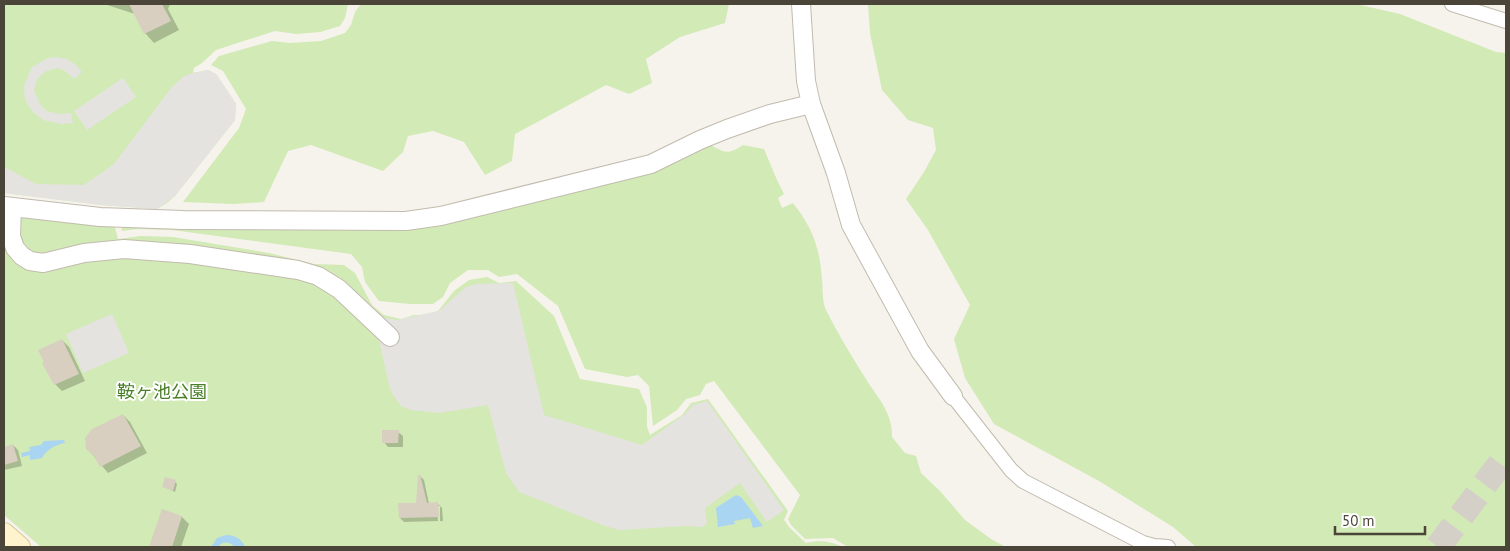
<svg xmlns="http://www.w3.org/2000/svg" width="1510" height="551" font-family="'PT Sans','Noto Sans JP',sans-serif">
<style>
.green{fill:#d2eab5}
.parking{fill:#e5e3e0}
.water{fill:#a9d4f2}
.shadow{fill:#0003}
.building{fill:#d8cfc1}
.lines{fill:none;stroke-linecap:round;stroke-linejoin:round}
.motorway-tunnel{stroke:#d4d0c8;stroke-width:26;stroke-dasharray:26 13;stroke-linecap:butt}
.minor-casing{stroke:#c2bbae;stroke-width:16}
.tertiary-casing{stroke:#c2bbae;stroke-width:20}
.secondary-casing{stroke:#d6c79b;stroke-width:22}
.minor{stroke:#fff;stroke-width:14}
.tertiary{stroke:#fff;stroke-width:18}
.secondary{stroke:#fff3cd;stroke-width:20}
.labels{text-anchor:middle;stroke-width:4;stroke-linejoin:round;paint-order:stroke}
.park-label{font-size:18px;fill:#4a7f2a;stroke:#fff}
</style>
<rect width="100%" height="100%" fill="#f6f3ec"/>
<path class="green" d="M4 4H348L345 18 340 26 320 32 296 34 275 31 216 50 202 63 194 68 193 73 208 70 216 74 236 104 235 120 175 196 167 203 157 209 101 205 4 193Z
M361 4H729L725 23 680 37 646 59 652 83 629 94 606 85 515 134 512 161 485 175 464 142 433 131 408 136 403 152 383 171 311 145 288 151 264 202 233 204 183 202 239 128 246 109 223 71 211 65 219 56 272 41 290 43 321 41 345 33 351 25 355 12Z
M868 4H1356L1400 14 1496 52 1506 53V547H1196L1173 527 1099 481 994 424 965 378 954 339 970 305 928 230 906 199 924 172 936 150 933 128 908 120 882 90 870 33Z
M708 144C725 152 726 156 743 145L764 149 777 180 784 194 778 198 782 208 793 203C813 228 820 249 822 280 823 289 822 302 826 310 837 332 851 355 864 376 876 396 893 412 892 437L905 453 916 456 921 473 940 491 965 520 991 539 1006 547H848L833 538 805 539 791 525 788 519 800 495 714 381 706 384 700 395 686 399 677 410 653 426 649 386 638 375 627 377 585 369 558 306 517 274 499 277 488 270H468L450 283 443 297 433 304H410L379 301 365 282 362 267 351 254 172 230 137 229 122 231 121 223 369 225Z
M33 216 114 224 118 239 141 236 173 237 269 253 314 264 344 265 355 273 372 305 384 315 401 319 414 315H422L438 311 454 291 469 280 487 277 499 283 516 281 554 316 580 379 639 389 647 407V427L650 435 682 415 691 403 708 399 788 511 784 520 789 527 806 543C819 540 831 541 843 547H41L4 515V220Z"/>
<path class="parking" d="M56 57 66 59 75 64 82 72 74 79 65 71 58 68 46 71 37 79 34 91 41 106 47 111 60 114 71 113 73 123 61 124 43 120 33 112 25 100 24 86 32 67 48 58Z
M208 70 216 74 236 104 235 120 175 196 157 209 101 205 4 193V167L36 184 84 185 114 164 172 87 184 76 193 73Z
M123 78 136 97 87 130 74 111Z
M513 283 544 415 642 445 686 413 693 405 707 401 784 510 767 522 740 483 705 508 707 523 703 527 686 526 619 530 605 526 519 492 506 473 488 405 439 413 411 410 401 406 395 398 390 389 378 336 367 325 379 314 385 318 397 320 439 311 466 287 476 284Z
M112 314 129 353 83 373 66 334Z"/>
<path class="water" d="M64 440 65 443C55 445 47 449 42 458L30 460V455L22 457 21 453 30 451 29 447 41 445 44 441Z
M736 495 741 497 763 526 753 528 750 518 734 521 735 524 718 527 716 508Z
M226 535C235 535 242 539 245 547H235C229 541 222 541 218 547H211L217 538Z"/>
<path class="shadow" d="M104 4H170L168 9 179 30 154 43 145 33 135 14Z
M62 340 69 347 85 381 62 391 55 384Z
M123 415 130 422 147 453 108 473 91 453Z
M398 432 403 436V447H388L384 442Z
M13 445 18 450 22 466 4 470V448Z
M420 476 424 480 429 504H438L442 508 443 521H440V506H437L438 521 404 522 400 518 417 504Z
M175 482 177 484 175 492 163 486Z
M162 510 182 517 189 524 181 547H151Z"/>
<path class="building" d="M129 4H162L171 21 144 34Z
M62 339 79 374 54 385 42 363 44 362 38 350Z
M123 414 141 446 100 467 94 456 86 449 85 438 92 429Z
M382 430H399L398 443H382Z
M13 444 18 461 4 465V447Z
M420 474 427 503 438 502 439 517 399 518 398 503H416L418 475Z
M165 477 176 480 173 491 162 487Z
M162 509 182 516 172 547H149Z"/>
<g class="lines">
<path class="motorway-tunnel" d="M1438 547 1506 456"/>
<defs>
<path id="minor" d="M1452 4 1506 21
M953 396 1011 470 1023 481 1143 543 1154 546 1168 547"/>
<path id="tertiary" d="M801 4 806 81 811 104 836 173 851 225 920 351 953 396
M4 206 100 217 183 220 406 221 441 216 651 164 700 140 727 129 770 114 811 104
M12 207 11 236 15 248 22 256 30 261 43 263 84 253 124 249 190 254 298 270 318 276 339 289 390 337"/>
<path id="secondary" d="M4 533 20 547"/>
</defs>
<use href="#minor" class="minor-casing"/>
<use href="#tertiary" class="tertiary-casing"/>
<use href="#secondary" class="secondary-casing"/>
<use href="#minor" class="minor"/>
<use href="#tertiary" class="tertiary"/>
<use href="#secondary" class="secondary"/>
</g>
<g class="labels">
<g class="park-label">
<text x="162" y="398">鞍ヶ池公園</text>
</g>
</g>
<rect width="1510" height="551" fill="none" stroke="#4b4439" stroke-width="10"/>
<path d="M1335 526v8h90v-8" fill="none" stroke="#4b4439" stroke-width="2.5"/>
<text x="1342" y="526" font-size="15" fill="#4b4439" stroke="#ffffff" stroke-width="4" paint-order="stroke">50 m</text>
</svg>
